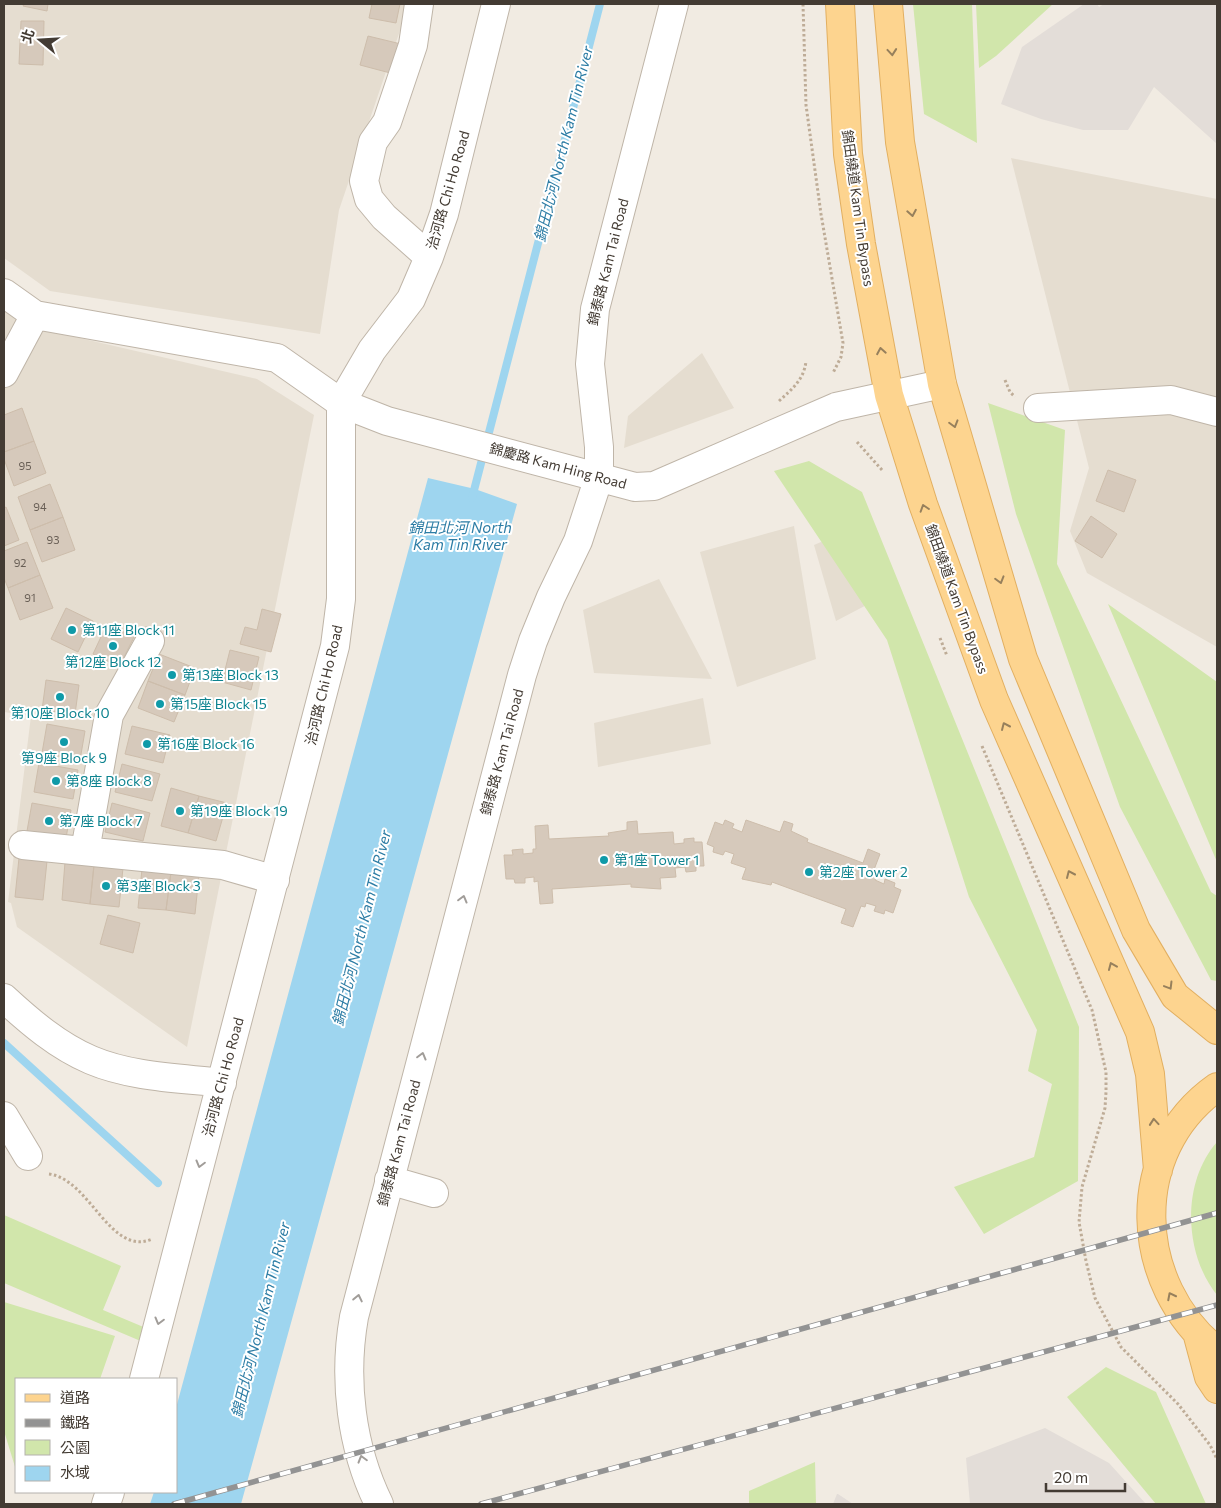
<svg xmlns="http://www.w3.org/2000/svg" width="1221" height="1508" font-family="Commissioner,'Noto Sans TC',sans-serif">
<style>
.residential{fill:#e5ddd0}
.industrial{fill:#e3ddd8}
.green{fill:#d1e6ab}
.water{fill:#9ed5ef}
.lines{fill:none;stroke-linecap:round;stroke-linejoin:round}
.stream{stroke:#9ed5ef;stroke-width:8}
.building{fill:#d6c9bb;stroke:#cdbdab}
.minor-casing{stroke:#bfb5a8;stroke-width:30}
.major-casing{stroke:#e2af60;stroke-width:30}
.path{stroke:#beac97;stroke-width:3;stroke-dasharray:2.5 2.5;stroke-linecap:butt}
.minor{stroke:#fff;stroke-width:28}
.major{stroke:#fdd48f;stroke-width:28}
.rail-casing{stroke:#939393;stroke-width:5.5}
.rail{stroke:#fff;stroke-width:4;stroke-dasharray:11;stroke-linecap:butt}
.oneway{stroke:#97805c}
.oneway2{stroke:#a19d99}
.culture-dot{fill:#0f9aa8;stroke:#fff;stroke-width:2}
.labels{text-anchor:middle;stroke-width:4;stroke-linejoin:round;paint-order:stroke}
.number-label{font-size:11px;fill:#685e55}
.street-label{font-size:14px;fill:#433b33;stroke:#fff}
.culture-label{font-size:14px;fill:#0d838f;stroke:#fff;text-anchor:start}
.water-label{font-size:15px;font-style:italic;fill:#2d7da5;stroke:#fff}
</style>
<rect width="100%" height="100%" fill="#f1ebe2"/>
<path class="residential" d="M4 4H409L339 210 320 334 50 291 4 258Z
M1011 158 1217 199V647L1087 573 1070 531 1089 468Z
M4 305 45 330 257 379 314 415 187 1047 17 927 11 903 8 902 31 716 4 712Z
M702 353 734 408 624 448 628 416Z
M794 526 816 659 737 687 700 552Z
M856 527 878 599 836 621 814 545Z
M659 579 712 679 594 673 583 610Z
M703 698 711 744 598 767 594 723Z"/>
<path class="industrial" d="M1084 4H1097L1099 7 1104 4H1215L1217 6V144L1154 87 1128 130H1083L1041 119 1001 104 1022 47Z
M1045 1428 1109 1463 1146 1504H970L966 1458Z
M837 1494H838L853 1504H833Z"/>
<path class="green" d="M913 4H972L977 143 924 114Z
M976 4H1053L996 56 979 68Z
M988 403 1065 430 1057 564 1211 892 1217 896V981L1211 980 1120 807 1016 514Z
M809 461 862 492 1079 1027 1078 1181 984 1234 954 1187 1034 1157 1052 1084 1028 1071 1037 1030 969 897 887 640 774 471Z
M1108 604 1217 682V862Z
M1217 1142V1295C1184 1254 1181 1183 1217 1142Z
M4 1215 121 1266 103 1310 153 1331 150 1345 4 1283Z
M4 1302 115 1336 100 1379H16V1470L4 1431Z
M1106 1367 1156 1392 1206 1504H1156L1067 1397Z
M815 1462 816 1504H749V1491Z"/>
<path class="water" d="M428 478 475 489 517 504 241 1504H150L154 1492H176V1408Z"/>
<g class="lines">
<path class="stream" d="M472 498 600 4
M4 1043 158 1183"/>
</g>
<path class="building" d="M24 4H48L47 11 23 6Z
M372 4H400L396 23 369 18Z
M21 21H44L43 65 19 64Z
M368 36 401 44 394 74 360 65Z
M22 408 34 441 4 452V415Z
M34 441 46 473 14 486 4 459V452Z
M1108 470 1136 480 1124 512 1096 501Z
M50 484 63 517 30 530 18 497Z
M6 507 19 540 4 546V508Z
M1091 516 1117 534 1102 558 1075 541Z
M63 517 75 550 42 562 30 530Z
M27 542 40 575 8 588 4 578V551Z
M40 575 53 608 20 620 8 588Z
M66 608 93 621 78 652 51 639Z
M262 609 281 614 271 652 240 644 245 627 257 630Z
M107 624 134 637 119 667 93 654Z
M230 650 259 657 251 690 222 682Z
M159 654 195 668 185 695 148 681Z
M46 680 79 685 75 714 42 710Z
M148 681 185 695 174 722 138 708Z
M47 724 85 731 80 760 42 753Z
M132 726 170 735 163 763 125 754Z
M39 763 78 770 73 799 34 792Z
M122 764 160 774 152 801 115 792Z
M171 788 199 796 188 833 161 826Z
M199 796 227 803 216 841 188 833Z
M32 803 71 810 66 838 27 831Z
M112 803 150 813 143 841 105 832Z
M725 820 734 824 732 828 742 832 746 820 780 832 784 821 793 824 791 831 808 839 807 842 863 863 868 849 880 854 872 875 876 876 875 880 884 884 885 879 895 883 894 887 901 890 893 913 885 910 884 914 874 911 876 906 866 903 865 907 861 906 853 927 841 923 846 909 772 882 771 885 742 879 746 868 731 863 734 854 725 851 723 855 713 852 714 847 707 844 715 822 723 825Z
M637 821 638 834 673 832 674 844 684 843V839L694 838V842H702L704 866H696V871L686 872 685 867 675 868 676 877 660 878 661 889 631 887V884L552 889 553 903 540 904 538 881 534 882V877L525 878V883H515L514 879H506L504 855H513L512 850 523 849V854L533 853V849H536L535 826 548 825 549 839 609 836 608 833 627 830V822Z
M19 858 47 861 43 900 15 897Z
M65 862 94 865 90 904 62 900Z
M94 865 123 868 119 907 90 904Z
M142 869 171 872 166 910 138 908Z
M171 872 199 875 195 914 166 910Z
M108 915 140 923 133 953 100 944Z"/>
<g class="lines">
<defs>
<path id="minor" d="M419 4 413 45 387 122 373 142 364 181 369 199 384 217 429 257
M4 293 35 315 277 358 341 403 387 421 635 487 654 486 836 407 942 384
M4 373 35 315
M1038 408 1171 400 1217 412
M23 845 223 865 275 880
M85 851 109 715 150 641
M4 998C30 1022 58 1046 91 1060 131 1077 179 1078 222 1083
M4 1116 28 1156
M389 1180 434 1193
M144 1379 335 646 341 599V403L372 350 411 299 429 257 444 214 496 4
M106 1504 110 1492
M379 1504C351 1447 343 1379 354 1317L522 675 533 641 551 597 578 541 599 477V447L590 364 595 309 674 4"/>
<path id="major" d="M840 4 848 154 861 244 889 395 923 504 994 700 1140 1032 1150 1074 1158 1170
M888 4 900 142 942 384 1023 659 1136 930 1175 996 1217 1030
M1217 1087C1126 1151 1133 1285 1217 1351
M1198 1336 1209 1377 1217 1389"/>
</defs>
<use href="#minor" class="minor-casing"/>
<use href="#major" class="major-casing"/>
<path class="path" d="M803 4 806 105 821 214 843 343 841 357 833 373
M1005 380 1010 392 1015 397
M779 401C792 389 804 380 806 361
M857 442 882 470
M940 638 947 656
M982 746 1092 1010 1106 1072V1092L1105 1108 1082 1187 1079 1222 1086 1261 1095 1298 1121 1347 1178 1404 1210 1445 1217 1459
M49 1174C90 1179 110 1257 152 1239"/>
<use href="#minor" class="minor"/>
<use href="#major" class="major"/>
<defs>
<path id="rail" d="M174 1504 1217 1213
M481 1504 1217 1305"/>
</defs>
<use href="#rail" class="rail-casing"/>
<use href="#rail" class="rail"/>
</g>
<defs><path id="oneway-chevron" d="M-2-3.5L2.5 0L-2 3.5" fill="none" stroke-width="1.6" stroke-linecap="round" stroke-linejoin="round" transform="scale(1.25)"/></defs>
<g class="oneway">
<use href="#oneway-chevron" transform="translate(892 52) rotate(85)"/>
<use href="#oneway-chevron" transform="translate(912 213) rotate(80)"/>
<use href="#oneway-chevron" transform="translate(881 351) rotate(-100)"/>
<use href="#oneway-chevron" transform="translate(954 424) rotate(74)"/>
<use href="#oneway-chevron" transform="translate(924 508) rotate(-108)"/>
<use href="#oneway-chevron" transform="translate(1000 580) rotate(74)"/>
<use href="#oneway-chevron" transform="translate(1005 726) rotate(-114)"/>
<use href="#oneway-chevron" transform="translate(1070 874) rotate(-114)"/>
<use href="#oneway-chevron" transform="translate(1112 966) rotate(-113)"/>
<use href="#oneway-chevron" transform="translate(1169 986) rotate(59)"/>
<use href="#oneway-chevron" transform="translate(1154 1122) rotate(-95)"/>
<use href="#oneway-chevron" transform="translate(1171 1296) rotate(-117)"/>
</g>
<g class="oneway2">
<use href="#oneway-chevron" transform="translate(463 899) rotate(-75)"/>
<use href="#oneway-chevron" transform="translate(422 1056) rotate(-75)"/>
<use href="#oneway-chevron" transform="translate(200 1164) rotate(105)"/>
<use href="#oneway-chevron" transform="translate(358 1298) rotate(-78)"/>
<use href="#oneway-chevron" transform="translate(159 1321) rotate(105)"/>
<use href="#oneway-chevron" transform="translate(362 1459) rotate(-106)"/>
</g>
<g class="culture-dot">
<circle cx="72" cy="630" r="5"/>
<circle cx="113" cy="646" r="5"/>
<circle cx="172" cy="675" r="5"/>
<circle cx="60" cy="697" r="5"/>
<circle cx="160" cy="704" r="5"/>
<circle cx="64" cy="742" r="5"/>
<circle cx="147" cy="744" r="5"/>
<circle cx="56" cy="781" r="5"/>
<circle cx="180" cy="811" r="5"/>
<circle cx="49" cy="821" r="5"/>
<circle cx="604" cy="860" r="5"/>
<circle cx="809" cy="872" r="5"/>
<circle cx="106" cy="886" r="5"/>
</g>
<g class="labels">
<g class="number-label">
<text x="25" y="470">95</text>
<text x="40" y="511">94</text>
<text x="53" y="544">93</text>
<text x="20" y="567">92</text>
<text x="30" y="602">91</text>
</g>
<g class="street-label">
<text transform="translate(448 190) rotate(-74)" y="5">治河路 Chi Ho Road</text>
<text transform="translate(858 208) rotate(82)" y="5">錦田繞道 Kam Tin Bypass</text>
<text transform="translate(608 262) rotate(-76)" y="5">錦泰路 Kam Tai Road</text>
<text transform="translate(558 466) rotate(15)" y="5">錦慶路 Kam Hing Road</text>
<text transform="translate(957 599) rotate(70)" y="5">錦田繞道 Kam Tin Bypass</text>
<text transform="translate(324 685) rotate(-77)" y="5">治河路 Chi Ho Road</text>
<text transform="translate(502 752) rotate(-75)" y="5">錦泰路 Kam Tai Road</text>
<text transform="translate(223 1077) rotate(-75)" y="5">治河路 Chi Ho Road</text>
<text transform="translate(399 1143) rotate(-75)" y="5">錦泰路 Kam Tai Road</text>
</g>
<g class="culture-label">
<text x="82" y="635">第11座 Block 11</text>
<text x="113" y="667" text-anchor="middle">第12座 Block 12</text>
<text x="182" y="680">第13座 Block 13</text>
<text x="170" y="709">第15座 Block 15</text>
<text x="60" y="718" text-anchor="middle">第10座 Block 10</text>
<text x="157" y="749">第16座 Block 16</text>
<text x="64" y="763" text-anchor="middle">第9座 Block 9</text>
<text x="66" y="786">第8座 Block 8</text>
<text x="190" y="816">第19座 Block 19</text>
<text x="59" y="826">第7座 Block 7</text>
<text x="614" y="865">第1座 Tower 1</text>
<text x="819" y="877">第2座 Tower 2</text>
<text x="116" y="891">第3座 Block 3</text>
</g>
<g class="water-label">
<text transform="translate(564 144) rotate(-76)" y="5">錦田北河 North Kam Tin River</text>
<text x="460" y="533">錦田北河 North<tspan x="460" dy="17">Kam Tin River</tspan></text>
<text transform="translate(362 928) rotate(-76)" y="5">錦田北河 North Kam Tin River</text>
<text transform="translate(261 1320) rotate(-76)" y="5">錦田北河 North Kam Tin River</text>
</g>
</g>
<rect width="1221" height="1508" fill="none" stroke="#433b33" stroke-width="10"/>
<rect x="15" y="1378" width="162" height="115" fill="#ffffff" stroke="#b4b1ad"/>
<rect x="25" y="1394" width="25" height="8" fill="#fdd48f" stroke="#b4b1ad"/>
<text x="60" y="1403" font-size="15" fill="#433b33">道路</text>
<rect x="25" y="1419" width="25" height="8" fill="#939393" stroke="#b4b1ad"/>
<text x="60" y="1428" font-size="15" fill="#433b33">鐵路</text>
<rect x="25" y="1440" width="25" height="15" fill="#d1e6ab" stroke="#b4b1ad"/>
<text x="60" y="1453" font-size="15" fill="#433b33">公園</text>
<rect x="25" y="1466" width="25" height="15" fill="#9ed5ef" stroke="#b4b1ad"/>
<text x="60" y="1478" font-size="15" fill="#433b33">水域</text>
<g transform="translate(40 40) rotate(288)" stroke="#ffffff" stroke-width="4" paint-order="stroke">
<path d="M0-4L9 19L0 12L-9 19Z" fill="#433b33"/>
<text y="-8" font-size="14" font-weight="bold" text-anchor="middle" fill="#433b33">北</text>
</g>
<path d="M1046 1483v8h79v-8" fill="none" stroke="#433b33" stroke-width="2.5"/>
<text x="1054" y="1483" font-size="15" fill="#433b33" stroke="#ffffff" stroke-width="4" paint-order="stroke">20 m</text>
</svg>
